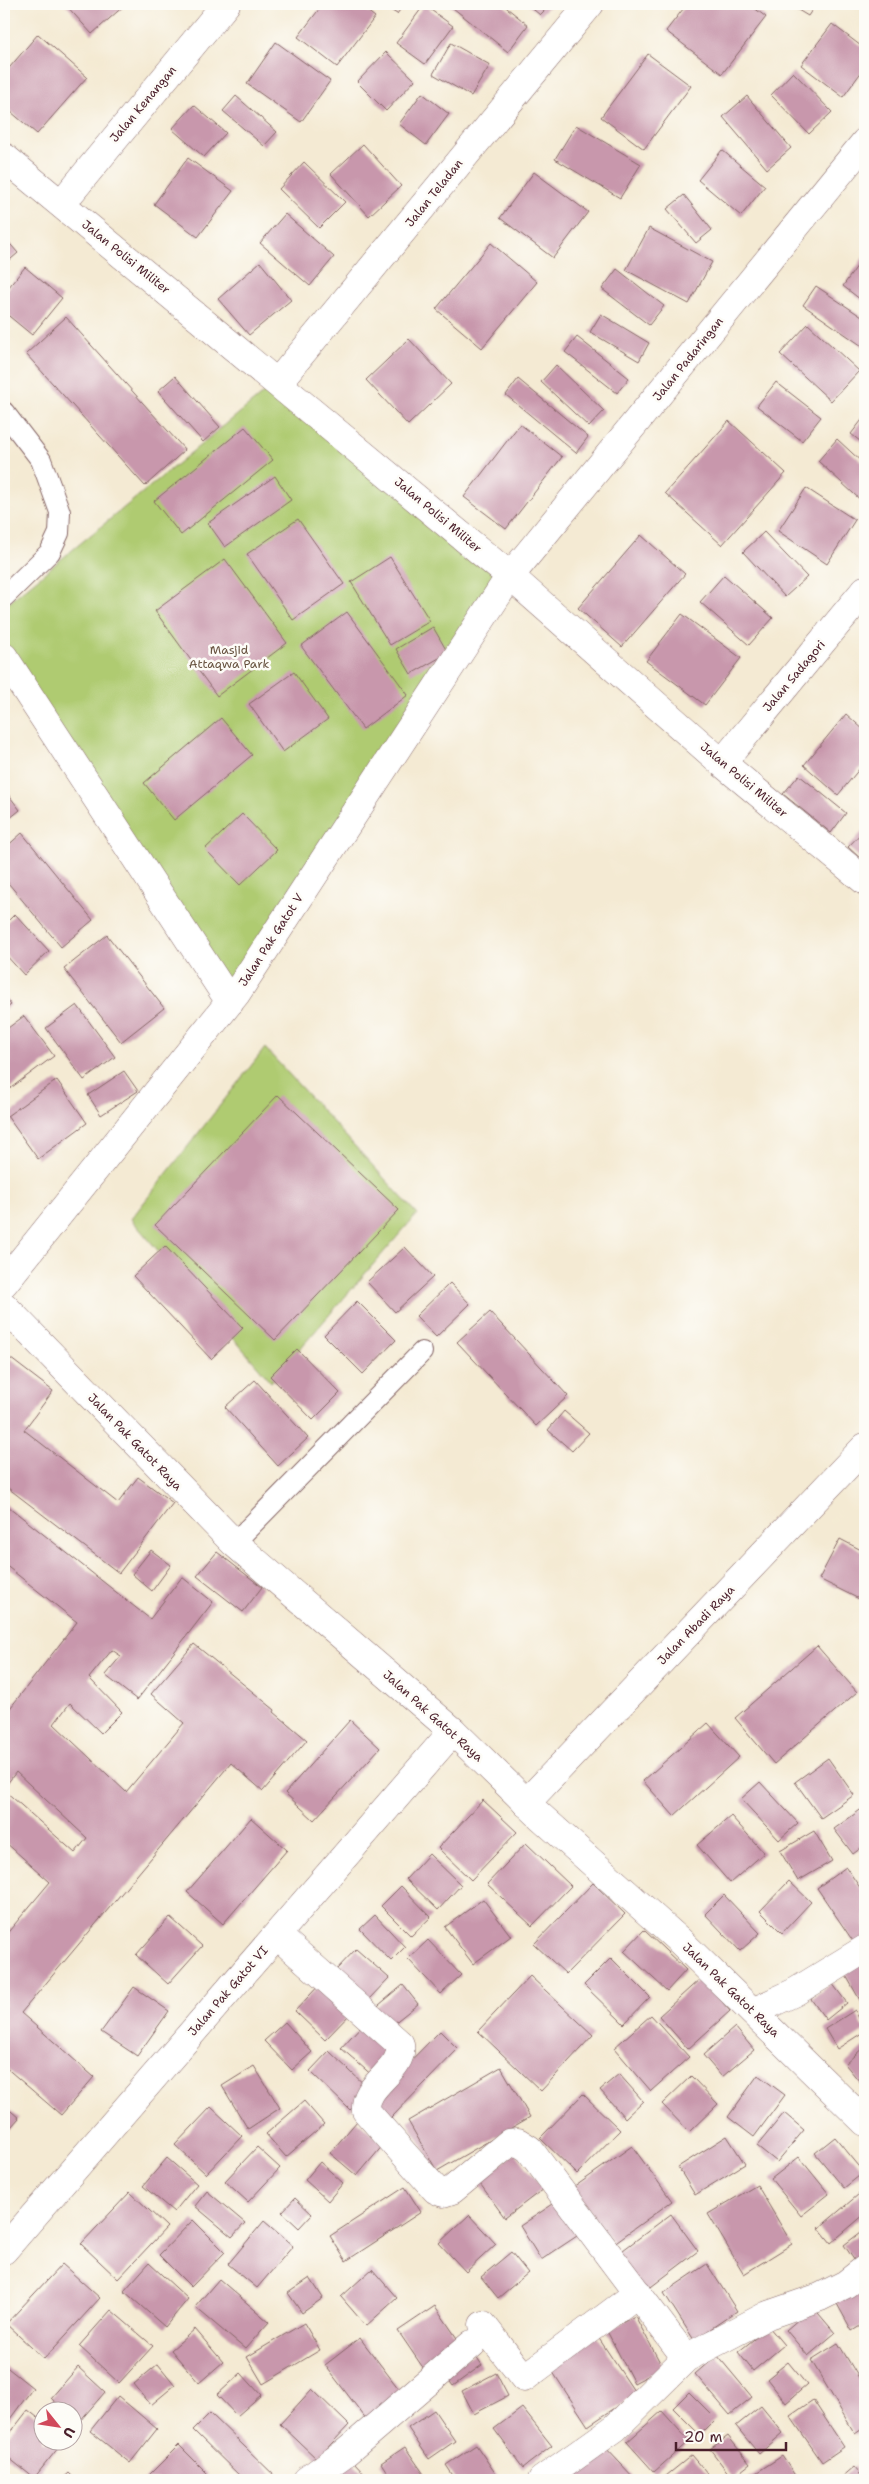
<svg xmlns="http://www.w3.org/2000/svg" width="869" height="2484" font-family="'Shantell Sans',sans-serif">
<style>
.green{fill:#afcb71;stroke:#7c754e}
.building{fill:#c897ac}
.lines{fill:none;stroke-linecap:round;stroke-linejoin:round}
.lane-casing{stroke:#866666;stroke-width:22}
.street-casing{stroke:#866666;stroke-width:29}
.secondary-casing{stroke:#866666;stroke-width:29}
.lane{stroke:#fff;stroke-width:20}
.street{stroke:#fff;stroke-width:28}
.secondary{stroke:#fff;stroke-width:28}
.labels{text-anchor:middle;stroke-width:5;stroke-linejoin:round;paint-order:stroke}
.street-label{font-size:12px;fill:#4a1f2b;stroke:#fdfcf7}
.park-label{font-size:12px;fill:#685340;stroke:#fdfcf7}
</style>
<rect width="100%" height="100%" fill="#fdfcf7"/>
<filter id="ink" filterUnits="userSpaceOnUse"><feTurbulence type="fractalNoise" baseFrequency=".02" numOctaves="2"/><feDisplacementMap in="SourceGraphic" scale="10" xChannelSelector="R" yChannelSelector="G"/><feConvolveMatrix kernelMatrix="1 2 1 2 8 2 1 2 1" color-interpolation-filters="sRGB"/></filter>
<filter id="wash" filterUnits="userSpaceOnUse"><feTurbulence type="fractalNoise" baseFrequency=".0096" numOctaves="4" result="noise"/><feDisplacementMap in="SourceGraphic" scale="20" xChannelSelector="R" yChannelSelector="G"/><feGaussianBlur stdDeviation="1.12" result="paint"/><feColorMatrix in="noise" values="0 0 0 0 0 0 0 0 0 0 0 0 0 0 0 0 0 1.4 0 .05"/><feComposite in="paint" operator="in"/></filter>
<g filter="url(#wash)">
<rect width="100%" height="100%" fill="#f4ead3"/>
<path class="green" d="M270 388 502 573 227 991 4 645V606Z
M265 1048 417 1214 271 1382 131 1219Z"/>
<g id="blocks">
<path class="building" d="M65 4H126L92 34Z
M323 4H358L375 17 337 67 298 37Z
M381 4H404L397 14Z
M448 4H502L528 25 508 52Z
M527 4H551L540 15Z
M687 4H749L766 17 722 74 666 31Z
M788 4H816L808 16Z
M424 5 453 26 425 64 396 43Z
M832 24 865 49V67L843 97 801 65Z
M38 34 87 77 37 134 4 106V74Z
M276 42 330 81 301 122 247 84Z
M451 43 490 65 471 96 433 74Z
M386 52 415 80 386 111 357 82Z
M648 54 691 86 644 149 601 117Z
M793 72 832 112 809 134 771 95Z
M422 93 449 114 426 145 399 124Z
M236 96 277 132 264 146 223 111Z
M747 96 791 148 767 169 723 117Z
M194 105 226 133 204 157 172 129Z
M576 125 641 164 620 198 555 159Z
M363 144 401 186 369 216 331 174Z
M722 150 765 186 741 216 698 180Z
M188 158 233 191 198 237 154 204Z
M304 162 345 202 319 228 279 189Z
M534 172 588 212 553 258 500 218Z
M684 195 712 230 696 243 667 209Z
M285 214 334 257 310 286 260 243Z
M649 228 712 262 689 304 626 270Z
M4 237 18 253 4 265Z
M491 243 537 282 482 348 436 309Z
M865 255V303L843 286Z
M260 262 291 300 249 335 218 299Z
M25 267 62 298 32 335 4 312V293Z
M617 269 664 306 649 325 602 289Z
M816 286 865 319V348L803 305Z
M601 314 649 343 639 361 590 332Z
M66 317 185 450 145 486 26 354Z
M808 324 859 371 831 401 780 354Z
M577 337 629 378 617 393 565 352Z
M409 339 451 384 408 425 366 380Z
M556 365 604 411 589 427 541 382Z
M175 376 220 427 203 442 158 391Z
M518 379 588 437 576 453 506 395Z
M776 382 821 417 802 441 757 406Z
M865 416V445L851 434Z
M729 421 786 473 722 545 665 493Z
M520 424 562 457 506 529 464 497Z
M245 427 273 460 181 535 154 501Z
M837 439 865 465V504L818 461Z
M275 476 291 500 225 547 208 523Z
M806 488 855 520 827 564 778 531Z
M298 519 344 584 293 620 247 554Z
M764 532 807 577 785 597 743 552Z
M641 535 685 574 622 647 578 608Z
M390 557 430 621 390 645 351 582Z
M225 559 287 643 217 696 155 611Z
M724 575 773 618 749 645 700 602Z
M347 612 408 695 363 729 301 646Z
M682 614 741 658 705 705 646 661Z
M433 627 448 653 411 674 396 649Z
M294 672 328 719 283 752 249 704Z
M846 714 865 731V762L838 795 804 765Z
M221 718 252 755 174 820 144 783Z
M799 775 846 813 831 833 783 794Z
M4 789 20 810 4 823Z
M242 814 277 850 240 885 205 849Z
M865 829V855L861 859 848 847Z
M22 833 93 920 61 947 4 878V849Z
M15 914 49 951 24 975 4 953V925Z
M107 935 164 1008 121 1042 64 969Z
M4 996 11 1005 4 1010Z
M77 1005 115 1057 84 1080 46 1028Z
M24 1016 54 1056 4 1093V1031Z
M124 1071 138 1091 101 1115 88 1095Z
M57 1080 87 1123 38 1159 7 1116Z
M278 1095 399 1210 275 1340 155 1225Z
M165 1246 243 1328 211 1359 133 1276Z
M405 1247 433 1277 395 1312 367 1282Z
M450 1283 470 1304 436 1337 416 1316Z
M357 1301 396 1340 363 1374 324 1335Z
M490 1312 568 1396 536 1426 457 1342Z
M297 1349 340 1393 313 1420 270 1376Z
M6 1355 53 1391 24 1430 118 1503 138 1477 173 1503 119 1573 4 1485V1358Z
M255 1380 308 1438 278 1466 225 1407Z
M564 1411 589 1433 572 1451 548 1430Z
M4 1503 150 1619 182 1577 213 1602 137 1700 105 1675 121 1656 112 1650 89 1678 122 1712 101 1733 70 1703 54 1724 126 1792 184 1723 151 1694 194 1644 275 1710 274 1712 307 1740 263 1791 231 1763 21 2013 94 2077 61 2115 4 2066V1937L50 1882 4 1841V1790L75 1853 87 1838 16 1772 4 1788V1716L77 1622 4 1564Z
M840 1539 865 1552V1602L819 1579Z
M151 1550 171 1565 152 1591 132 1574Z
M217 1552 262 1587 243 1612 197 1576Z
M817 1646 857 1692 774 1764 735 1718Z
M350 1720 380 1748 314 1820 285 1793Z
M708 1723 739 1757 674 1816 643 1781Z
M828 1758 854 1795 821 1818 795 1782Z
M760 1782 798 1823 779 1840 741 1799Z
M483 1800 517 1832 471 1880 438 1848Z
M863 1808 865 1811V1845L853 1854 834 1829Z
M731 1816 764 1853 730 1883 697 1845Z
M251 1818 287 1850 223 1924 187 1892Z
M814 1831 832 1861 798 1881 780 1851Z
M526 1843 571 1886 532 1926 487 1884Z
M429 1854 461 1885 438 1910 406 1879Z
M846 1867 865 1895V1941L857 1947 817 1888Z
M789 1881 811 1902 782 1933 760 1911Z
M593 1883 625 1914 566 1974 534 1944Z
M401 1886 431 1917 411 1936 381 1906Z
M724 1895 760 1933 740 1951 705 1914Z
M483 1899 511 1936 473 1964 445 1927Z
M375 1915 405 1947 391 1961 360 1929Z
M170 1917 202 1946 168 1984 136 1955Z
M644 1930 686 1970 667 1991 624 1951Z
M428 1940 461 1975 441 1994 408 1959Z
M356 1949 389 1978 368 2000 336 1970Z
M611 1958 650 1997 624 2024 584 1985Z
M865 1961V2009L844 1972Z
M530 1976 593 2035 541 2091 478 2031Z
M701 1978 730 2011 688 2049 659 2016Z
M323 1981 354 2010 325 2040 295 2011Z
M832 1983 847 2003 826 2020 811 1999Z
M403 1985 418 2004 388 2028 373 2010Z
M134 1987 169 2011 137 2056 101 2032Z
M855 2010 865 2031 837 2049 825 2029Z
M651 2015 689 2057 651 2091 614 2048Z
M285 2022 312 2052 292 2070 264 2041Z
M361 2026 394 2054 374 2077 341 2048Z
M735 2027 754 2050 722 2077 703 2055Z
M440 2031 458 2049 391 2118 372 2100Z
M865 2046V2088L845 2064Z
M329 2051 370 2090 350 2110 310 2071Z
M254 2066 280 2108 248 2129 222 2086Z
M501 2067 530 2117 437 2171 408 2121Z
M619 2074 643 2101 625 2118 600 2090Z
M758 2075 785 2095 754 2137 728 2117Z
M691 2076 718 2104 689 2132 662 2104Z
M583 2094 620 2130 577 2174 540 2138Z
M304 2101 324 2124 286 2157 266 2134Z
M4 2105 19 2118 4 2135Z
M211 2107 242 2136 206 2174 175 2145Z
M784 2113 804 2130 777 2162 757 2146Z
M357 2121 384 2144 357 2176 330 2153Z
M727 2136 745 2164 695 2195 678 2167Z
M835 2137 864 2172 844 2188 815 2153Z
M632 2146 672 2201 613 2244 573 2188Z
M257 2147 280 2168 248 2202 225 2181Z
M516 2153 543 2189 505 2218 478 2181Z
M799 2157 829 2194 801 2216 771 2179Z
M167 2158 197 2184 174 2212 143 2186Z
M320 2162 343 2183 328 2201 305 2180Z
M757 2185 792 2244 744 2274 708 2214Z
M405 2187 421 2212 346 2261 330 2236Z
M865 2189V2214L831 2243 819 2228Z
M207 2191 245 2223 232 2237 195 2206Z
M130 2192 167 2227 118 2279 81 2244Z
M295 2198 312 2214 299 2228 282 2212Z
M556 2202 577 2236 541 2260 520 2226Z
M671 2214 698 2251 643 2293 615 2256Z
M469 2215 496 2244 466 2272 439 2243Z
M193 2220 225 2252 191 2287 159 2255Z
M264 2221 293 2246 257 2288 228 2264Z
M865 2229V2263L859 2267 844 2245Z
M511 2252 528 2273 498 2298 481 2277Z
M149 2263 188 2299 165 2327 124 2291Z
M62 2264 100 2298 44 2359 6 2324Z
M707 2264 737 2311 694 2340 664 2293Z
M372 2269 397 2298 366 2326 341 2297Z
M310 2278 323 2298 302 2313 288 2293Z
M219 2279 269 2322 245 2349 195 2307Z
M865 2286V2323L852 2331 836 2302Z
M435 2306 463 2347 426 2372 398 2331Z
M813 2307 835 2333 808 2356 786 2330Z
M111 2310 153 2346 119 2383 79 2346Z
M635 2316 663 2368 634 2383 607 2331Z
M304 2323 320 2350 263 2384 247 2357Z
M769 2327 784 2345 753 2371 738 2352Z
M592 2328 636 2394 588 2426 545 2360Z
M195 2329 223 2362 199 2383 171 2350Z
M360 2338 405 2397 370 2424 325 2365Z
M838 2343 865 2388V2427L855 2434 811 2360Z
M474 2353 482 2365 453 2386 444 2373Z
M717 2355 752 2397 730 2415 695 2374Z
M788 2362 807 2385 786 2403 767 2379Z
M158 2364 175 2385 151 2405 134 2384Z
M4 2365 33 2388 4 2427Z
M78 2367 105 2392 79 2422 72 2417V2412H66L51 2398Z
M241 2373 261 2395 237 2416 217 2395Z
M496 2373 508 2396 474 2414 462 2391Z
M312 2389 349 2425 317 2459 280 2424Z
M689 2392 716 2419 700 2435 673 2408Z
M118 2396 157 2429 130 2463 90 2431Z
M813 2400 844 2447 822 2462 790 2416Z
M761 2406 783 2433 759 2454 736 2426Z
M522 2408 552 2446 523 2468 494 2429Z
M28 2410 42 2421V2442H63L34 2478 4 2454V2441Z
M434 2410 455 2441 429 2459 408 2428Z
M662 2411 689 2441 654 2472 627 2442Z
M210 2413 279 2480H244L193 2430Z
M728 2436 750 2464 732 2478 710 2449Z
M179 2445 208 2474 202 2480H144Z
M476 2445 500 2480H456L446 2465Z
M604 2446 636 2480H568Z
M405 2447 428 2480H392L381 2463Z
M692 2455 713 2480H661Z
M782 2456 798 2480H745Z
M352 2461 370 2480H336L334 2478Z
M854 2467 865 2480H839Z
M4 2471 15 2480H4Z
M69 2473 76 2480H61Z"/>
</g>
</g>
<g filter="url(#ink)">
<use href="#blocks" fill-opacity="0" stroke="#866666" stroke-width="1"/>
<g class="lines">
<defs>
<path id="lane" d="M4 412 41 460 60 512 59 533 50 552 4 597
M234 1543 422 1352"/>
<path id="street" d="M4 157 510 576 722 763 865 881
M61 204 226 4
M278 382 590 4
M4 657 230 1002
M722 763 865 590
M4 1283 236 994 510 576 865 142
M526 1803 865 1447
M277 1935 400 2044C405 2071 363 2083 366 2111L436 2190 443 2193 452 2190 509 2143 518 2142 529 2149 686 2358
M753 2012 795 1992 865 1949
M4 2250 453 1731
M483 2325 524 2378 638 2293
M307 2480 345 2453 472 2344
M542 2480 615 2428 686 2358 768 2315 820 2297 846 2284 865 2269"/>
<path id="secondary" d="M4 1306 234 1543 453 1731 540 1816 680 1941 865 2122"/>
</defs>
<use href="#lane" class="lane-casing"/>
<use href="#street" class="street-casing"/>
<use href="#secondary" class="secondary-casing"/>
<use href="#lane" class="lane"/>
<use href="#street" class="street"/>
<use href="#secondary" class="secondary"/>
</g>
</g>
<g class="labels">
<g class="street-label">
<text transform="translate(143 104) rotate(-50)" y="4">Jalan Kenangan</text>
<text transform="translate(434 193) rotate(-51)" y="4">Jalan Teladan</text>
<text transform="translate(126 257) rotate(39)" y="4">Jalan Polisi Militer</text>
<text transform="translate(688 359) rotate(-51)" y="4">Jalan Padaringan</text>
<text transform="translate(438 515) rotate(40)" y="4">Jalan Polisi Militer</text>
<text transform="translate(794 676) rotate(-50)" y="4">Jalan Sadagori</text>
<text transform="translate(744 780) rotate(40)" y="4">Jalan Polisi Militer</text>
<text transform="translate(271 940) rotate(-57)" y="4">Jalan Pak Gatot V</text>
<text transform="translate(135 1442) rotate(46)" y="4">Jalan Pak Gatot Raya</text>
<text transform="translate(696 1625) rotate(-46)" y="4">Jalan Abadi Raya</text>
<text transform="translate(433 1716) rotate(42)" y="4">Jalan Pak Gatot Raya</text>
<text transform="translate(731 1990) rotate(44)" y="4">Jalan Pak Gatot Raya</text>
<text transform="translate(228 1991) rotate(-49)" y="4">Jalan Pak Gatot VI</text>
</g>
<g class="park-label">
<text x="229" y="654">Masjid<tspan x="229" dy="14">Attaqwa Park</tspan></text>
</g>
</g>
<rect width="869" height="2484" fill="none" stroke="#fdfcf7" stroke-width="20"/>
<g transform="translate(58 2426) rotate(120)"><circle r="24" fill="#fdfcf7" stroke="#b5a4a5"/>
<path d="M0-4L9 19L0 12L-9 19Z" fill="#d1495b"/>
<text y="-8" font-size="14" font-weight="bold" text-anchor="middle" fill="#4a1f2b">U</text>
</g>
<path d="M676 2442v8h110v-8" fill="none" stroke="#4a1f2b" stroke-width="2.5"/>
<text x="684" y="2442" font-size="15" fill="#4a1f2b" stroke="#fdfcf7" stroke-width="4" paint-order="stroke">20 m</text>
</svg>
